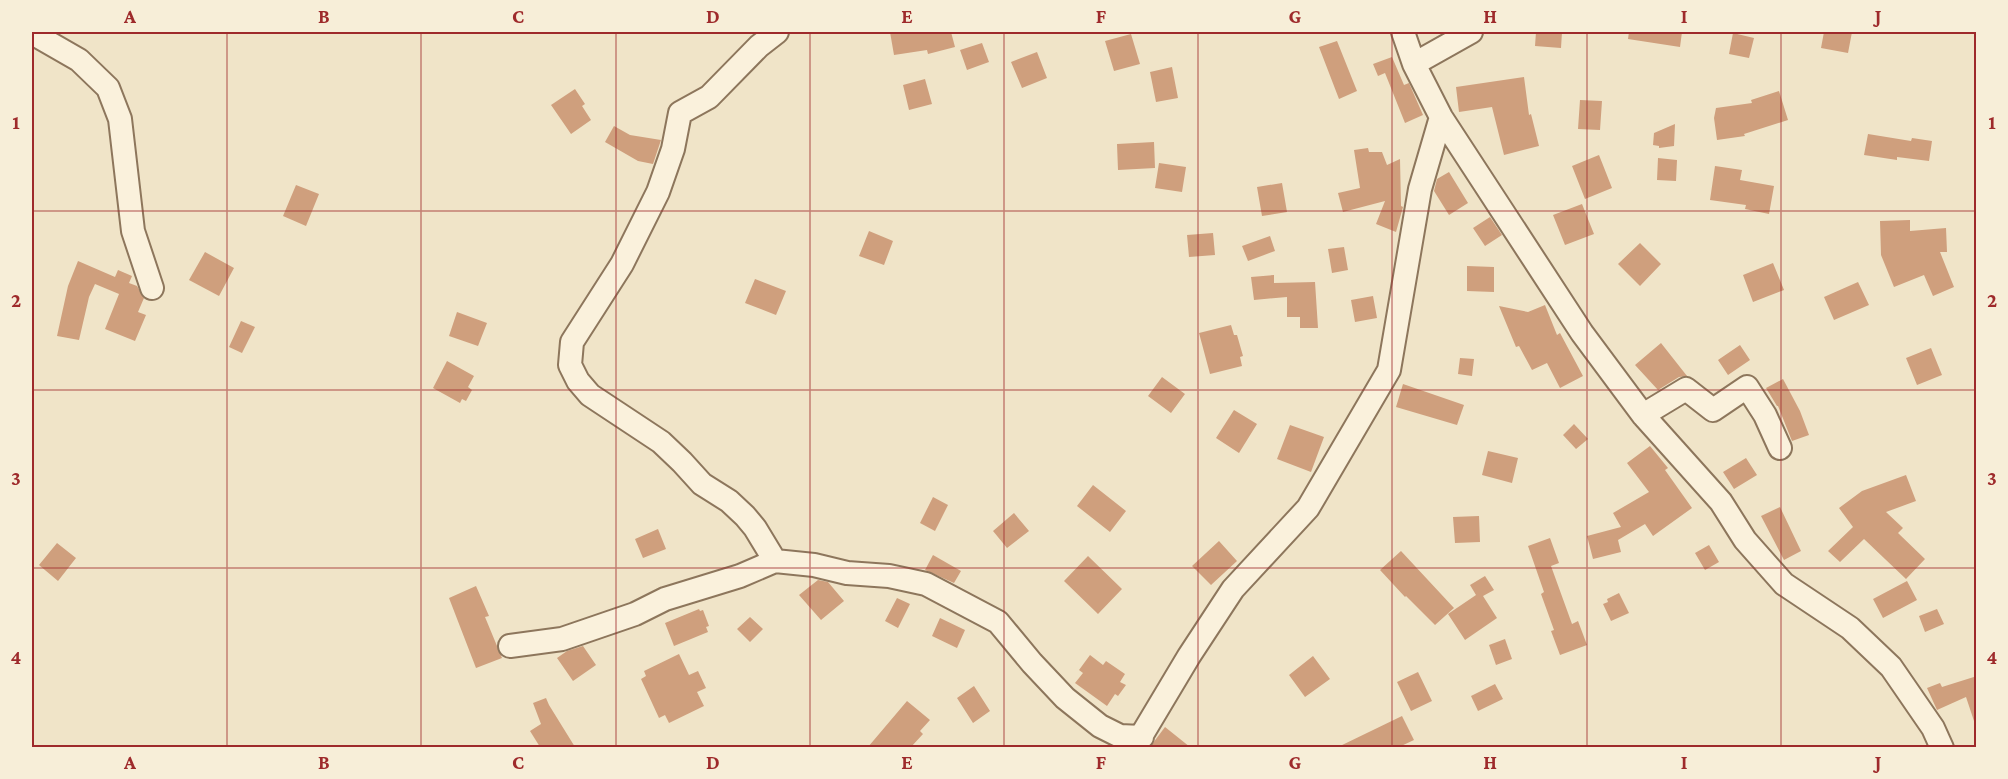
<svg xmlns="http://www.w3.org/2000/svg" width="2008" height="779" font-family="'Crimson Pro',serif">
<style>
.building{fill:#cf9f7d}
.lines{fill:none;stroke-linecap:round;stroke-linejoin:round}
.minor-casing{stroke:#8d765c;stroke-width:26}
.minor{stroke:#faf1dc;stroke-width:22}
.grid{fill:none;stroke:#9e2a2b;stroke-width:1.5;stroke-opacity:0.55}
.neatline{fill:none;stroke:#9e2a2b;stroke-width:2}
.grid-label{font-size:20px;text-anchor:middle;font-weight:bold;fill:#9e2a2b}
</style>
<rect width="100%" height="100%" fill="#f0e4c8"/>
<path class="building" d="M890 32H951L955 47 928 54 927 50 894 55Z
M1536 32H1562L1561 48 1535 46Z
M1629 32H1682L1680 47 1628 39Z
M1824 32H1852L1848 53 1821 48Z
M1733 33 1754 38 1749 58 1729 54Z
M1131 34 1140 64 1114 71 1105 41Z
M1337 41 1357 91 1339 99 1319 47Z
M982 43 989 62 967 70 960 50Z
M1037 52 1047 78 1022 88 1011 62Z
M1392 57 1404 85 1409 83 1423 115 1405 123 1385 73 1378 76 1373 64Z
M1172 67 1178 98 1156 102 1150 72Z
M1524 77 1529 115 1531 114 1539 146 1504 155 1492 107 1459 112 1456 87Z
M925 79 932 104 909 110 903 85Z
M575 89 585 104 582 106 591 120 571 134 551 105Z
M1779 91 1788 120 1744 134 1745 136 1717 140 1714 118 1716 108 1752 103 1751 100Z
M1580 100 1602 101 1600 130 1578 129Z
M1675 124 1674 146 1659 148V146L1653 145 1654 133Z
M614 126 630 135 661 140 653 164 638 161 605 142Z
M1868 134 1911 141 1912 138 1932 141 1929 161 1897 157V160L1864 155Z
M1154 142 1155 168 1118 170 1117 144Z
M1368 148 1369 152H1382L1387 165 1400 159 1401 206 1403 207 1396 232 1376 224 1385 201 1343 212 1338 193 1360 188 1354 150Z
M1599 155 1612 188 1585 199 1572 166Z
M1658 158 1677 160 1676 181 1657 180Z
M1159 163 1186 167 1182 192 1155 188Z
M1715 166 1742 170 1740 180 1774 186 1769 214 1745 209 1746 205 1710 200Z
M1449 172 1468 203 1449 215 1434 191 1437 179Z
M1282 183 1287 212 1262 216 1257 187Z
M296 185 319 194 306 226 283 216Z
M1582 204 1594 234 1565 245 1553 215Z
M1490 217 1502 235 1485 246 1473 228Z
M1910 220V231L1946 228 1947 252H1940L1954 287 1933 296 1924 275 1894 287 1881 255 1880 221Z
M869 231 893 241 884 265 859 256Z
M1213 233 1215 255 1189 257 1187 235Z
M1270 236 1275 251 1248 261 1242 246Z
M1640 243 1661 264 1640 286 1618 264Z
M1344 247 1348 270 1332 273 1328 249Z
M205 252 234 268 219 296 189 280Z
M78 261 115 277 118 270 132 276 129 283 137 286 144 298 138 312 146 315 135 341 105 329 119 294 95 284 89 297 79 340 57 336 68 286Z
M1773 263 1784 290 1753 302 1743 275Z
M1467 266 1494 267V292L1467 291Z
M1274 275V283L1315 282 1318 328H1300V317H1287V297L1254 300 1251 277Z
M755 279 786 291 776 315 745 303Z
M1858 282 1869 305 1834 320 1824 297Z
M1373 296 1377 318 1355 322 1351 300Z
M1545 305 1557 335 1560 333 1583 376 1560 388 1547 363 1532 370 1519 346 1516 347 1499 306 1528 312Z
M457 312 487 323 478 346 449 336Z
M241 321 255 327 242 353 229 347Z
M1231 325 1234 335H1237L1243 356 1240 357 1242 366 1210 374 1199 333Z
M1661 343 1687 376 1679 377 1658 390 1635 365Z
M1740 345 1750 360 1728 375 1718 360Z
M1931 348 1942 375 1917 385 1906 358Z
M1460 358 1474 359 1472 376 1458 374Z
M447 361 474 376 468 387 472 390 466 401 462 399 460 403 433 388Z
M1162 377 1185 394 1171 413 1148 396Z
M1783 379 1800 411 1809 435 1792 441 1778 406H1777L1766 388Z
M1403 384 1464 405 1457 425 1396 407Z
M1234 410 1257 424 1239 453 1216 438Z
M1574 424 1588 439 1576 449 1563 435Z
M1290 425 1324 437 1311 472 1277 459Z
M1650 446 1668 468 1665 470 1692 508 1653 536 1645 524 1618 540 1621 552 1593 559 1587 536 1621 527 1613 513 1649 492 1627 463Z
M1488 451 1518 458 1512 483 1482 475Z
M1746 458 1757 475 1734 489 1723 472Z
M1906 475 1916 501 1886 512 1903 528 1898 533 1925 559 1906 579 1864 539 1840 562 1828 551 1853 527 1839 508 1862 491Z
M1093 485 1126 511 1110 532 1077 506Z
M933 497 948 505 935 531 920 523Z
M1780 507 1801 551 1784 560 1761 516Z
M1014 513 1029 531 1007 548 993 531Z
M1479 516 1480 542 1455 543 1453 517Z
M658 529 666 549 643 558 635 539Z
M1550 538 1559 563 1551 566 1572 624 1578 621 1587 645 1560 655 1551 631 1554 630 1541 594 1544 592 1528 546Z
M1219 541 1237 561 1211 585 1192 566Z
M57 543 76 558 58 581 39 565Z
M1709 545 1719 562 1705 570 1695 553Z
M1401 551 1454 608 1435 625 1406 596 1405 597 1380 570Z
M933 555 961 571 954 583 925 570Z
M1088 556 1122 589 1098 614 1064 581Z
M1485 576 1494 590 1483 596 1497 618 1465 640 1448 614 1476 595 1470 585Z
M818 580 828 582 844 601 821 620 799 595Z
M1907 581 1917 600 1883 618 1873 599Z
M476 586 489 616 485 617 502 658 476 668 449 598Z
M1619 593 1629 613 1611 621 1603 604 1608 602 1607 599Z
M897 598 910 604 898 628 885 621Z
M699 609 700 611 703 610 709 626 706 627 708 632 674 646 665 623Z
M1937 609 1944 624 1925 632 1919 616Z
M750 617 763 629 750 642 737 629Z
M940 618 965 630 957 648 932 636Z
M1505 639 1512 659 1496 665 1489 645Z
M583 646 596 665 573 681 557 658 567 651Z
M679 654 689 675 698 671 706 688 697 692 704 706 669 723 665 715 659 718 641 679 646 676 644 671Z
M1090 655 1103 665 1106 661 1125 674 1120 682 1126 685 1118 696 1115 694 1107 706 1075 683 1083 673 1079 670Z
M1313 656 1330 679 1305 697 1289 675Z
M1418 672 1432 701 1411 711 1397 682Z
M1977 676V720L1974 721 1966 697 1937 710 1927 688 1940 683 1942 687Z
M1495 684 1503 699 1478 711 1471 696Z
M974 686 990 711 973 723 957 698Z
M546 698 549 705 575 747H540L530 731 541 724 533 703Z
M907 701 930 720 920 731 923 734 911 747H868Z
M1402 716 1414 740 1399 747H1338Z
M1165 727 1190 747H1150Z"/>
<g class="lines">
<defs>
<path id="minor" d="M1403 32 1414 64 1441 117 1582 333 1643 415 1721 502 1745 540 1784 584 1850 628 1891 667 1933 728 1942 748
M32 33 79 60 108 88 120 119 133 231 152 288
M1414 64 1471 32
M1643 415 1686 389 1713 410 1747 387 1765 415 1780 448
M775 561 755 528 745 516 729 501 702 484 682 462 661 442 590 395 578 381 570 365 572 342 622 264 658 192 673 149 680 113 709 97 759 46 777 32
M510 646 562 639 635 614 665 599 740 576 775 561 814 565 847 573 889 576 926 584 998 622 1032 663 1065 698 1100 726 1120 736 1142 737
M1134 748 1189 656 1233 589 1308 508 1389 370 1420 189 1441 117"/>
</defs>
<use href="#minor" class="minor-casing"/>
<use href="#minor" class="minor"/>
</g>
<path class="grid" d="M227 32V748M421 32V748M616 32V748M810 32V748M1004 32V748M1198 32V748M1392 32V748M1587 32V748M1781 32V748M32 211H1976M32 390H1976M32 568H1976"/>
<rect width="2008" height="779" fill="none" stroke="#f7eed8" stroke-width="66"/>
<rect x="33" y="33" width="1942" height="713" class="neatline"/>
<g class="grid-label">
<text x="130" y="23">A</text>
<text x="324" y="23">B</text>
<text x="518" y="23">C</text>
<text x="713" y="23">D</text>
<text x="907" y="23">E</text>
<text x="1101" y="23">F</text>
<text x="1295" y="23">G</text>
<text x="1490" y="23">H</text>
<text x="1684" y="23">I</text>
<text x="1878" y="23">J</text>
<text x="16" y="129">1</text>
<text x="1992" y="129">1</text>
<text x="16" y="307">2</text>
<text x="1992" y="307">2</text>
<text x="16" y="485">3</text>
<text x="1992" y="485">3</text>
<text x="16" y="664">4</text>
<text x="1992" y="664">4</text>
<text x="130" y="769">A</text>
<text x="324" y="769">B</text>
<text x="518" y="769">C</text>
<text x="713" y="769">D</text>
<text x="907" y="769">E</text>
<text x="1101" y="769">F</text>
<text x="1295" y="769">G</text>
<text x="1490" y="769">H</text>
<text x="1684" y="769">I</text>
<text x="1878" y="769">J</text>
</g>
</svg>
